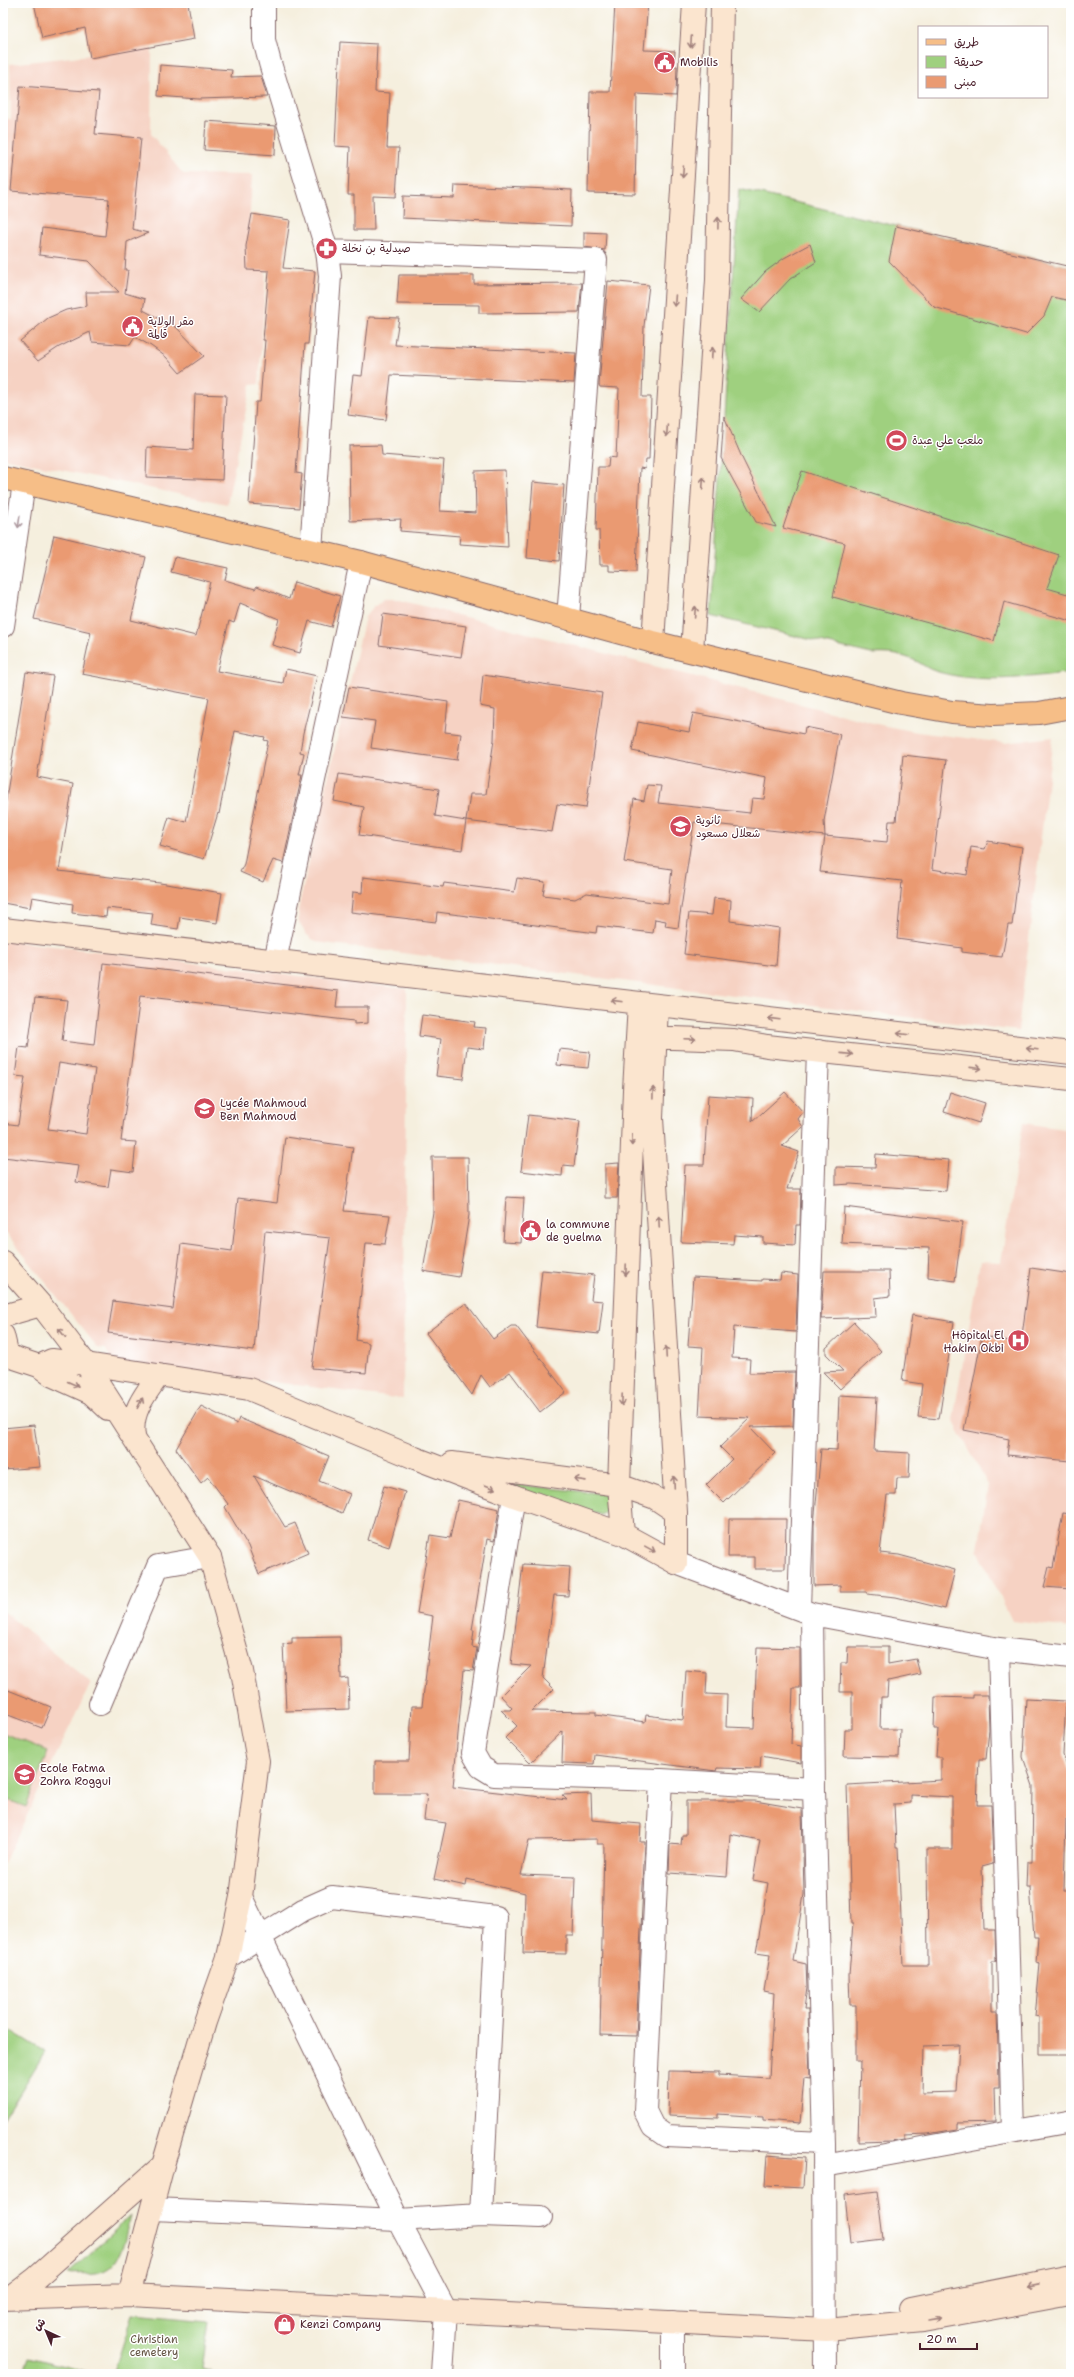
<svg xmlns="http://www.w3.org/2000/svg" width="1074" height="2377" font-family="'Shantell Sans','Playpen Sans Arabic',sans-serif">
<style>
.built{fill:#f6d2c3}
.green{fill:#9fd07f;stroke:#747855}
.building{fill:#ea9a72;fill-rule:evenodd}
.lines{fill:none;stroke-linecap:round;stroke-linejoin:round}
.street-casing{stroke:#86686a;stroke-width:24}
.secondary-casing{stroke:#86686a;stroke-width:24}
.primary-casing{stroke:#86686a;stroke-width:24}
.street{stroke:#fff;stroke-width:22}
.secondary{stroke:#fbe5cf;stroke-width:22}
.primary{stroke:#f6be87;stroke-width:22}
.oneway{stroke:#a2827d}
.oneway2{stroke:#ae9aa0}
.labels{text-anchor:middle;stroke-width:3;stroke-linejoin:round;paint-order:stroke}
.poi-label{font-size:11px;fill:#4a1f2b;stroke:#fff;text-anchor:start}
.park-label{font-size:11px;fill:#645444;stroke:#fff}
</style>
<rect width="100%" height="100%" fill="#fff"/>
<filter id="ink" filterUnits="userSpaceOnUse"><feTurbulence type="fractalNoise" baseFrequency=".025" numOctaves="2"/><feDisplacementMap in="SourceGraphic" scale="8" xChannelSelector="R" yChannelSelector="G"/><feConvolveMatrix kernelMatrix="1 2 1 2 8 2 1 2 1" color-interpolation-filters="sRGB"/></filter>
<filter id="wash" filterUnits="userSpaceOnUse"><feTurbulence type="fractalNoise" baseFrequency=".012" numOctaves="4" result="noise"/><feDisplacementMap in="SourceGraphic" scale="16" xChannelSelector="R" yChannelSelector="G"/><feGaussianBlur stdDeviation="0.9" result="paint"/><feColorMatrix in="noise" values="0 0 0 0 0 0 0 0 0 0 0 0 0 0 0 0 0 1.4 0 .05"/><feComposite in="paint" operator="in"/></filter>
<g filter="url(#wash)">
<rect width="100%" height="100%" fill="#f5efde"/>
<path class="built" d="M152 48 151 134 183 174 252 175 247 269H266L259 384 251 385 227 504 3 458V118L11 119 10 64Z
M384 599H396L881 725 917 732 1006 743 1053 737 1018 1031 316 942 306 934 299 923 298 910 365 617 374 606Z
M3 940 407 989 403 1399 112 1361 106 1349 98 1348 3 1229Z
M1023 1123 1071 1130V1628L1012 1621 978 1550 988 1485 953 1420 980 1261 1001 1262Z
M3 1611 91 1683 3 1865Z"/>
<path class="green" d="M739 189 1071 267V672C1028 678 977 684 935 671 928 669 922 664 916 661 901 654 887 653 871 654L711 616Z
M502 1483 606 1494 611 1507 601 1515Z
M3 1733 48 1751 26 1807 3 1798Z
M3 2026 45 2052 3 2120Z
M130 2216C125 2234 123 2264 103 2271 93 2275 78 2273 68 2274Z
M133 2314 209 2321 202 2369 220 2374H113Z
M29 2357 97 2374H23Z"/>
<g id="blocks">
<path class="building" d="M34 3H188L194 39 90 58 85 28 42 38Z
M615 3H648L644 50 675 51 674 66H677L676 96 637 94 635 194 588 193 590 92H610Z
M340 42 377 44 375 92 390 93 387 148H399L396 197 373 196 374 230H354V195H348L350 147 335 146Z
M160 65 232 70 231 77 261 76 267 97 198 99 158 96Z
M20 86 99 92 95 134 141 138 132 229 148 233 127 242 125 270H128L125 293 145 299 143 310 176 327 204 356 180 373 166 357 151 346 135 337 130 345 92 342 90 332 59 347 38 361 20 341 48 318 66 310 87 306 86 292H119L89 261 39 255 42 228 105 236 109 199 11 191Z
M206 121 276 126 275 155 204 150Z
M455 185 572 190 571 226 402 218 403 196 454 198Z
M252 214 290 220 283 268 315 271 308 344H305L296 473 302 474 299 508 249 504 256 402H260L265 340H263L269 271 247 270 246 246Z
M896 226 1071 267V301L1052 297 1044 316 1026 334 934 307 889 261Z
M584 232 606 233 605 250 584 247Z
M810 244 816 262 790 279 759 312 741 299 765 272 784 258Z
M399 275H474V284L582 283 579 312 479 313V305L397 304Z
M608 281 649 285 644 326 642 397H651L649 459H646L645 469 640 468 636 572 609 571V565H600L599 530H596L598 467H608L609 457 616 458 619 388 600 387 599 385Z
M369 317 399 318 395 345 576 353 574 383 391 375 386 420 348 415 353 375 362 376Z
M195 394 226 395 222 480 146 477 147 447 193 450Z
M724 416 743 460 776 527 756 522 721 458Z
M381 445 382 455 444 460 440 511 476 513 475 471 505 470 508 547 459 544 460 536 400 531 401 519 350 521 349 446Z
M802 471 1059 555 1047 588 1071 595V621L1004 602 994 641 833 597 845 543 783 528Z
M533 482 564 485 559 561 527 558Z
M54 535 146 557 131 620 196 636 210 582 171 572 175 557 228 568 225 580 255 589 257 586 289 599 294 582 340 596 331 627 309 621 300 653 272 645 279 619 240 603 234 623 229 621 217 671 283 683 286 669 317 676 303 733 300 752 304 753 299 775H302L283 863 273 860 263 882 240 872 244 864 268 741 264 740 265 737 235 731 219 814 218 813 204 859 160 846 169 817 186 822 209 698 82 674 91 632 34 619Z
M383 614 466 626 461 657 379 645Z
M26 672 53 676 37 777 73 784 59 871 160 883 222 893 217 923 180 917 178 929 151 925 153 913 107 908 106 917 72 913 73 904 32 897 30 908 3 903V818Z
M483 675 602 693 586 808 557 804 552 832 466 821 470 794H486L494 740 495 709 480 706Z
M349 687 448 702 445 732 461 734 457 760 371 748 375 721 343 717Z
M693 713 804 734 805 727 840 734 824 821 825 836 694 822 678 928 665 926 666 921 655 919 653 933 597 926 596 933 437 912 436 922 351 912 353 892 362 893 363 877 443 887 444 883 514 892 517 878 545 882 543 895 575 899 587 893 668 904 672 869 624 862 634 799 644 801 647 785 661 786 658 803 750 813 752 798 764 799 767 778 632 751 638 722 689 732Z
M903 755 946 760 932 869 967 875 971 847 985 849 988 841 1022 847 1012 925H1008L1002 957 962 952V948L897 939 902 881 820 872 825 836 887 842 889 821H896Z
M339 774 439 789 435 816 466 821 462 850 359 835 364 807 334 801Z
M714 898 731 900 730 921 779 928 776 966 684 954 689 913 712 915Z
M103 963 338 991 336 1007H368V1023L354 1024V1021L140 996 121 1141 136 1142 133 1172 111 1169 108 1187 76 1182 79 1166 3 1157V1123L18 1125 25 1077 15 1076 19 1047 28 1048 35 997 67 1000 62 1041 94 1045ZM59 1063 95 1069 86 1134 48 1129Z
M422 1015 475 1022 474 1027 486 1028 484 1049 467 1047 463 1079 436 1076 441 1039 419 1036Z
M559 1049 590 1052 588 1068 557 1065Z
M785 1092 803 1112 798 1119 803 1127 782 1146 799 1152 787 1189H801L800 1225H796L795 1245 763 1243V1237L734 1235 733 1244 681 1242 685 1165H704L708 1095 753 1098 752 1122Z
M950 1092 985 1103 979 1123 944 1112Z
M528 1115 580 1121 574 1166 563 1165 562 1176 521 1171Z
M285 1137 353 1147 344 1211 390 1215 385 1244 366 1243 356 1340 369 1343 366 1373 312 1368 330 1238 265 1231 254 1351 108 1333 113 1301 173 1309 181 1244 232 1251 238 1198 277 1203Z
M876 1154 949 1160 946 1191 851 1184 836 1185V1167L875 1168Z
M432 1157H468L469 1215 459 1277 423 1271 433 1212Z
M619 1163 617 1198H605V1164Z
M506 1197 524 1198 521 1243 503 1242Z
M844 1207 963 1222 955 1281 928 1277 929 1248 842 1244Z
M1031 1268 1071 1274 1070 1461 1007 1455 1009 1439 964 1430 982 1336 1021 1343Z
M542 1270 594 1275 591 1300 603 1301 599 1334 536 1327Z
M824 1271H889L890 1296 875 1298 876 1317 821 1319Z
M781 1273 798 1275 796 1332 734 1327 732 1358 750 1359 749 1373 795 1372 793 1426 750 1427 775 1453 724 1503 706 1485 732 1459 720 1447 750 1418 699 1416 703 1347 688 1346 693 1277 762 1281V1279L780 1280Z
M466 1303 493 1339 511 1326H516L566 1392 540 1412 510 1372 490 1387 481 1375 472 1395 426 1333Z
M912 1315 954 1322 939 1419 918 1417 922 1384 902 1381Z
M854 1322 881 1351 840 1389 823 1372 843 1371 826 1354V1348Z
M839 1395 877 1397 874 1451 910 1453 909 1478H897L896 1495H887L880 1553 899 1555 955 1570 945 1609 896 1597 867 1594V1592H840V1585L814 1586V1525L821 1449 837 1450Z
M201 1406 237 1424 239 1418 329 1456 319 1481 350 1494 342 1513 254 1476 285 1527 295 1523 308 1553 259 1574 248 1546 225 1507 228 1504 208 1477 201 1483 176 1449Z
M34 1425 40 1467 3 1470V1428Z
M384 1486 405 1492 389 1547 368 1540Z
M458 1500 499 1509 494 1541 487 1539 472 1630H474L472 1647 477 1648 473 1671 464 1670 453 1787 567 1800 562 1795 591 1794 592 1820 641 1824 640 1842H645L636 2036 600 2035 604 1844H597V1839L529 1840 521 1875 575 1877 573 1935H566V1954L523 1953 525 1893 467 1879 466 1886 434 1879 446 1823 424 1820 427 1794H375V1761H409L412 1706H422L433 1616 417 1613 430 1535 450 1538Z
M1063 1513 1071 1514V1589L1044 1587 1049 1567 1053 1568Z
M729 1519H786L785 1569H755V1557H728Z
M523 1564 570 1567 568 1596 554 1595 543 1678 554 1689 532 1711 596 1712V1715L645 1722 646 1715 683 1720 686 1671 707 1673 706 1694 727 1695 726 1727 754 1728 757 1647 800 1648V1688H793L791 1744 801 1746V1763L761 1756 760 1769 717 1768 716 1771 595 1755 594 1764 562 1763 563 1731 530 1763 505 1738 517 1726 501 1710H510L512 1708 501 1696 531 1666 511 1664Z
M340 1637 341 1679 348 1678 349 1709 286 1711 283 1644 292 1643V1638Z
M848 1647H888V1664L916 1659 920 1674 888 1681 887 1697H881L880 1729H900L899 1757 844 1756 845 1729H852V1692H840L841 1663H847Z
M3 1688 51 1707 42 1728 3 1713Z
M973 1695H988L989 1730 986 1759H979L977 1805H991L993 1864 982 1867 984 1930H995L996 1962H992V2012H997L999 2082V2087H994L995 2122 958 2123V2129L927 2134 905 2135V2139L892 2141 858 2142 860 2061H856V2005H850L849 1975 853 1923H851L847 1785 941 1780V1757H936L938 1729H934L935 1697 973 1698ZM911 1795 952 1797V1849H927L928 1965H903L898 1847H896L894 1804 911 1803ZM959 2045 956 2092 922 2093 923 2046Z
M1026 1699 1066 1701 1063 1755 1071 1777V1819H1066L1064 1891H1069V1903L1071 1902V2054H1039V2017L1035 2016 1040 1964 1036 1963 1038 1937H1034L1030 1887H1026L1027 1862H1032L1033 1786 1023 1757Z
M686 1801H755L802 1809 804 1894 793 1961 806 1964 807 1988 804 2009H808L810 2079 804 2078 800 2123 763 2120V2117L718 2114V2118L668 2116 669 2071 719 2072V2075L769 2078 774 1993 764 1991 770 1955 756 1953 768 1883 753 1880 760 1840 730 1834 727 1877 669 1873 670 1844 681 1845 682 1835H686Z
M767 2155 805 2158 803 2188 765 2186Z
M877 2191 883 2239 850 2243 845 2195Z"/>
</g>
</g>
<g filter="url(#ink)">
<use href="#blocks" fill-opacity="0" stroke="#86686a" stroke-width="1"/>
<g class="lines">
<defs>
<path id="street" d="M264 3V40L270 63 327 251 330 276 311 550
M327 251 596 260 568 618
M3 626 24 483
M275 961 361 562
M514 1496 473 1753 481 1767 494 1775 661 1780 814 1789
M676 1563 812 1614 999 1649 1071 1657
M799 1608 818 1051
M812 1614 814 1789 824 2143 825 2374
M999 1649 1013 2131
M100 1704 158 1566 210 1557
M661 1780 645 2111 653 2127 666 2136 824 2143
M241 1897 398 2220 446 2311 442 2374
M228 1957 303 1910 332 1897 496 1917 481 2215
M824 2166 1071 2121
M153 2209 398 2220 481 2215 541 2217
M673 2322V2374"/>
<path id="secondary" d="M653 642 694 3
M692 651 717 280 722 3
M3 929 1071 1053
M642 1037 734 1040 767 1046 1071 1079
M3 1262 41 1305 86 1364 210 1557 242 1671 258 1761 241 1897 228 1957 205 2022 163 2165 129 2295
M3 1316 41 1305
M3 1335 8 1356
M3 1354 39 1366 52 1360 86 1364 249 1389 415 1458 514 1496 623 1534 676 1563V1512L652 1118 657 1006
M39 1366 51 1375 91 1393 108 1409
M134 1436C130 1412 146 1393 159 1375
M452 1463 619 1485 655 1498 676 1512
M623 1534 619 1485 634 1090 639 1004
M10 2298 36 2278 163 2165
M3 2299 129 2295 826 2330 923 2321 1071 2294
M911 2308 1071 2276"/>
<path id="primary" d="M3 478 361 562 653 642 901 703 952 712 993 715 1039 713 1071 707"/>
</defs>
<use href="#street" class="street-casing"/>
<use href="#secondary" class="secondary-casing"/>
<use href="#primary" class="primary-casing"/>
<use href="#street" class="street"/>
<use href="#secondary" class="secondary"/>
<use href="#primary" class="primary"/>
</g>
<defs><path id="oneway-shaft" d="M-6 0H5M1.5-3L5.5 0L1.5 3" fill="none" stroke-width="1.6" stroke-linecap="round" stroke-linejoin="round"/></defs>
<g class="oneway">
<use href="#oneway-shaft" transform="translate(691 42) rotate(94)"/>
<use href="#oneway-shaft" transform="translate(683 172) rotate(94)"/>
<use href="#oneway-shaft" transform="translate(718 223) rotate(-89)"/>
<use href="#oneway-shaft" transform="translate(675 301) rotate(94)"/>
<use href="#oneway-shaft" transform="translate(712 353) rotate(-86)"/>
<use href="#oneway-shaft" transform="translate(667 431) rotate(94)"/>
<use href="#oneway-shaft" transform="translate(703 483) rotate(-86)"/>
<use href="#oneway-shaft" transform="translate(695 612) rotate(-86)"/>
<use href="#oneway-shaft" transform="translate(617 1001) rotate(-173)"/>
<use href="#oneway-shaft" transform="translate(774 1019) rotate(-173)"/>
<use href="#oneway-shaft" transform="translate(903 1034) rotate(-173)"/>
<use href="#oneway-shaft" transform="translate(690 1039) rotate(2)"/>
<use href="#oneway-shaft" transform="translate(1032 1049) rotate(-173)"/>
<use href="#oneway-shaft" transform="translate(847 1054) rotate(6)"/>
<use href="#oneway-shaft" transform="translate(976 1068) rotate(6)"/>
<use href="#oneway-shaft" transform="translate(653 1093) rotate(-89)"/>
<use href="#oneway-shaft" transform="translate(632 1140) rotate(92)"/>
<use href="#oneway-shaft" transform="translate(659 1222) rotate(-93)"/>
<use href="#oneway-shaft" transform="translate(626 1270) rotate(92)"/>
<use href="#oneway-shaft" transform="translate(62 1333) rotate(-128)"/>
<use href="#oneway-shaft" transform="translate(666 1352) rotate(-93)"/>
<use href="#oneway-shaft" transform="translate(73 1384) rotate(24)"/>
<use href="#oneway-shaft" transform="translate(622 1400) rotate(92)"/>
<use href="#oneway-shaft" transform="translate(140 1403) rotate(-63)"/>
<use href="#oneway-shaft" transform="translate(580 1480) rotate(-172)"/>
<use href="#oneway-shaft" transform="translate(674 1482) rotate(-93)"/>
<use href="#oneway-shaft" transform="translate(490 1487) rotate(21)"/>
<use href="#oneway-shaft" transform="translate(650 1549) rotate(29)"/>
<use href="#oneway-shaft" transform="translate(1033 2284) rotate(169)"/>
<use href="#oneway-shaft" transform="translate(935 2319) rotate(-10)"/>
</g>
<use class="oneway2" href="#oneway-shaft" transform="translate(19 522) rotate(98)"/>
</g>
<defs>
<symbol id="civic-disc" viewBox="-11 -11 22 22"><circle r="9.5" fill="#d1495b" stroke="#fff"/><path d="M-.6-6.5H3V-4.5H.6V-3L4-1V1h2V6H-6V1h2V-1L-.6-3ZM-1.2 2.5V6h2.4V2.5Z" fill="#fff"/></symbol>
<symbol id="pharmacy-disc" viewBox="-11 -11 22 22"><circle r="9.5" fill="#d1495b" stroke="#fff"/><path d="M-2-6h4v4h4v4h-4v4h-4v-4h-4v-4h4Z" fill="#fff"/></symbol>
<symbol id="stadium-disc" viewBox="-11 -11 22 22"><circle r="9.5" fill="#d1495b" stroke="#fff"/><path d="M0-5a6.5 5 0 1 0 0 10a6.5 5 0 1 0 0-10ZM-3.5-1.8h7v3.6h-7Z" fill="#fff"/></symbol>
<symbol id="school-disc" viewBox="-11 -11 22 22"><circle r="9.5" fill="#d1495b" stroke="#fff"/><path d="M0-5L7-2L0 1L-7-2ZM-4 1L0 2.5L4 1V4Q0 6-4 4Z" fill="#fff"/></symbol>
<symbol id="hospital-disc" viewBox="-11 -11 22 22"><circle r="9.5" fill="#d1495b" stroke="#fff"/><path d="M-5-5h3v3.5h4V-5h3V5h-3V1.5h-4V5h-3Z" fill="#fff"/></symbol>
<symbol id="shop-disc" viewBox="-11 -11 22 22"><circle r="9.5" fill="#d1495b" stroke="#fff"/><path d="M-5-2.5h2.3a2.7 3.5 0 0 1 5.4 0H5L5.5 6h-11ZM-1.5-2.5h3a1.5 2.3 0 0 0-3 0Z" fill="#fff"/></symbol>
</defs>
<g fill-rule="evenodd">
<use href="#civic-disc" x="652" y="50" width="25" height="25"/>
<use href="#pharmacy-disc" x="314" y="236" width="25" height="25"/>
<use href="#civic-disc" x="120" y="314" width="25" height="25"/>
<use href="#stadium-disc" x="884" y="428" width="25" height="25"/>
<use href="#school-disc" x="668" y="814" width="25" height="25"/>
<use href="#school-disc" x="192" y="1096" width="25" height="25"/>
<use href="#civic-disc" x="518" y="1218" width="25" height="25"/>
<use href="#hospital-disc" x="1006" y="1328" width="25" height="25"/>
<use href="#school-disc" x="12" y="1762" width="25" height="25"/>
<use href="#shop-disc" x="272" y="2312" width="25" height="25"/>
</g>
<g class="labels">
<g class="poi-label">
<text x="680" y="66">Mobilis</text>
<text x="342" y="252">صيدلية بن نخلة</text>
<text x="148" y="325">مقر الولاية<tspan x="148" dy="13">قالمة</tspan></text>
<text x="912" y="444">ملعب علي عبدة</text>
<text x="696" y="824">ثانوية<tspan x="696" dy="13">شعلال مسعود</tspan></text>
<text x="220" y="1107">Lycée Mahmoud<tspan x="220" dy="13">Ben Mahmoud</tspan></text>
<text x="546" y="1228">la commune<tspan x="546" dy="13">de guelma</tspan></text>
<text x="1004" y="1339" text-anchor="end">Hôpital El<tspan x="1004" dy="13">Hakim Okbi</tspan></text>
<text x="40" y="1772">Ecole Fatma<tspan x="40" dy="13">Zohra Roggui</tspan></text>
<text x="300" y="2328">Kenzi Company</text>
</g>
<g class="park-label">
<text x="154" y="2343">Christian<tspan x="154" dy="13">cemetery</tspan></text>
</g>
</g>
<rect width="1074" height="2377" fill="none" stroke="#fff" stroke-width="16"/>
<rect x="918" y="26" width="130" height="72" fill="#ffffff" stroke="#b7a5aa"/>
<rect x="926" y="39" width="20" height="6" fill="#f6be87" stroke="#b7a5aa"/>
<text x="954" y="46" font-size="12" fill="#4a1f2b">طريق</text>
<rect x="926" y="56" width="20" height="12" fill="#9fd07f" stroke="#b7a5aa"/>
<text x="954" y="66" font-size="12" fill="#4a1f2b">حديقة</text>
<rect x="926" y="76" width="20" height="12" fill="#ea9a72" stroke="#b7a5aa"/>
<text x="954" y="86" font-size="12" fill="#4a1f2b">مبنى</text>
<g transform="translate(46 2331) rotate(316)" stroke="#ffffff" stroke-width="3" paint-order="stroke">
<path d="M0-3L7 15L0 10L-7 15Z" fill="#4a1f2b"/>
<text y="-6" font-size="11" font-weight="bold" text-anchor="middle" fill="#4a1f2b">ش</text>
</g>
<path d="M920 2343v6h57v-6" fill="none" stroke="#4a1f2b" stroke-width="2"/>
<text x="926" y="2343" font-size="12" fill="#4a1f2b" stroke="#ffffff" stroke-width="3" paint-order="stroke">20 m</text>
</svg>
